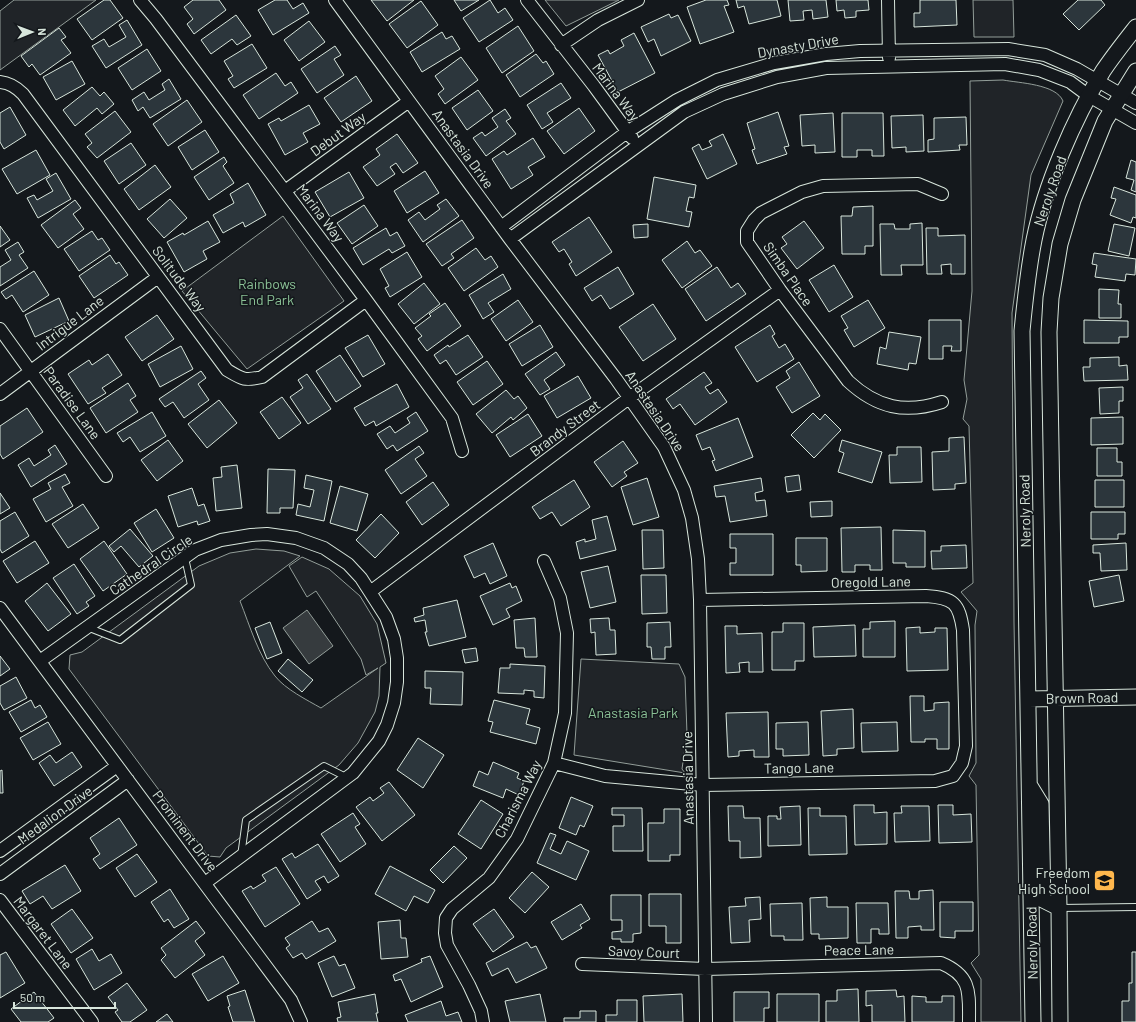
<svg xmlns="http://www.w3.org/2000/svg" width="1136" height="1022" font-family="Barlow,sans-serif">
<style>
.green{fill:#202428;stroke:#939e99}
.water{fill:#363b3e;stroke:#939e99}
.building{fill:#2c363c;stroke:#d8e6dc}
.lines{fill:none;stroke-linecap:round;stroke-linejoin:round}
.service-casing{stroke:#d8e6dc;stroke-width:8}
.minor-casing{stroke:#d8e6dc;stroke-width:14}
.tertiary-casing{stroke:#d8e6dc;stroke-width:17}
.service{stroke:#14181c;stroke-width:6}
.minor{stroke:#14181c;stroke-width:12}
.tertiary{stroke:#14181c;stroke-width:15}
.labels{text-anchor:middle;stroke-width:3;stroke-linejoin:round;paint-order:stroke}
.street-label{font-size:14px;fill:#d8e6dc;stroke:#14181c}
.park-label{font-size:14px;fill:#8ac095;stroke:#14181c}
.poi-label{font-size:14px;fill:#d8e6dc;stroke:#14181c;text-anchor:end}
</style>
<rect width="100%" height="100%" fill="#14181c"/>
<path class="green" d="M14 0H96L0 70V11Z
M545 0H619L566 26Z
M973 0H1013L1014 37H974Z
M1003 80C1019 83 1056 84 1063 101L1031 175 1012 313 1014 622 1021 1022H981V979L971 963 979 955 976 785 969 776 976 763 975 625 977 611 961 592 973 583 969 426 963 419 967 399 964 380 972 291 970 81Z
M283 216 344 301 247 369 182 291Z
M256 549 284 551 300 556 240 601C250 626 258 655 275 676 285 689 307 700 321 708L378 668 366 675 361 659 316 591 307 597 289 566 302 557 329 569 360 596 377 624 386 663 380 667 379 696 375 712 358 743 339 765 226 848 220 857 208 856 69 669 70 655 82 652 199 566 230 553Z
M581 659 679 664 685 677 687 734 682 769 685 773 574 755Z"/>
<path class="water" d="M307 610 333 646 309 664 283 628Z"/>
<path class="building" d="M104 0H110L123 18 92 40 77 19Z
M193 0H219L226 10 194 34 187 24 193 19 184 7Z
M275 0H287L293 9 303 3 309 13 273 35 258 10Z
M371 0H414L387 21Z
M454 0H479L461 11Z
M490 0 498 13 505 8 513 20 479 42 463 18Z
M706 0H727L729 5 724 6 734 32 700 44 687 7Z
M736 0H777L781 16 749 24 744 6 738 8Z
M788 0H826L828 17 813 19 812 10 803 11 804 20 790 21Z
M836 0H868L869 10 856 11V17L845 18 844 10 837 11Z
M920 0H956L957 25 914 27V13H920Z
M1078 0H1101L1105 5 1079 30 1063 14Z
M421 1 438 25 407 48 389 24Z
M669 14 671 18 678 15 691 41 661 56 654 39 648 42 641 27Z
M236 15 251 36 237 45 232 39 211 54 201 40Z
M127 20 142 45 106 68 92 46 104 39 109 47 126 37 119 25Z
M309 21 325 42 299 61 284 40Z
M518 26 534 51 502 73 486 48Z
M59 28 66 37 61 40 71 53 40 75 32 64 29 67 21 56Z
M442 32 446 39 452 36 460 49 422 72 410 52Z
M634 33 655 73 618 92 598 55 608 50 610 54 624 46 621 40Z
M252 44 267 68 234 88 228 79 233 76 224 61Z
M335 46 341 55 334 59 344 75 317 93 301 69Z
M147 49 161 71 132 90 118 68Z
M536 54 543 63 546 61 554 74 520 97 506 75Z
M461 57 478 80 445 104 438 94 444 89 435 76Z
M72 61 85 84 56 100 43 77Z
M276 73 285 86 291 82 298 93 259 119 243 95Z
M356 76 372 101 341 122 324 98Z
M169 79 181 99 150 118 143 107 138 111 132 100 144 92 149 100 165 90 162 84Z
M561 83 571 98 547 113 553 122 542 129 527 105Z
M92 87 100 96 104 92 114 104 102 114 97 108 75 126 63 110Z
M478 90 493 111 467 130 452 108Z
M187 100 202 122 168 146 153 124Z
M309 105 320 124 303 133 308 142 285 155 268 124 279 118 281 121Z
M10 107 26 135 4 149 0 142V113Z
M579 108 595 131 564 154 547 131Z
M505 109 511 118 506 121 516 134 486 156 473 138 482 132 485 136 498 127 492 118Z
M115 111 131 132 97 158 87 147 92 143 85 134Z
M778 112 789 146 784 147 787 154 757 164 752 150 755 149 747 123Z
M833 113 835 152 815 153V145L802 146 800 115Z
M842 113H883L884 156H872V150H857V157H842Z
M923 115 924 151 906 152V147L892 148 891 116Z
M966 117 967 145H959L960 150 928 152V140L934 139V118Z
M205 130 219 152 192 170 178 147Z
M397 134 418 163 403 173 396 163 390 167 395 174 377 186 363 167 380 155 376 149Z
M723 134 737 164 707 179 692 148 699 144 702 150 712 146 709 141Z
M533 138 545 157 528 167 533 175 511 189 492 159 504 151 507 155Z
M131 143 146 165 119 184 104 161Z
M36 150 50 175 17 194 2 169Z
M224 157 227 162 223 166 234 183 209 200 194 177Z
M1131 160 1136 162V192L1131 190 1134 180 1126 178Z
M155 165 171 187 139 210 124 189Z
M425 171 439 193 407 213 394 191Z
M349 172 364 198 330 217 315 192Z
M56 173 71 199 38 218 27 198 34 195 37 200 53 191 46 179Z
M654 177 696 185 694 198 689 197 686 211 692 212 689 227 647 219Z
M248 183 266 215 245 227 243 222 223 233 213 215 234 203 230 194Z
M1114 187 1136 195V218L1133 217 1131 223 1110 215 1116 199 1111 198Z
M170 199 187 218 164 238 147 219Z
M446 199 459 216 423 242 408 220 419 212 425 220 440 209 437 205Z
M75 200 81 208 73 214 84 229 58 248 41 225Z
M364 205 378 226 352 244 337 223Z
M873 206V246H865V254H842L841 216H852L853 207Z
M589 217 612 252 576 276 569 264 572 262 564 249 559 252 552 242Z
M462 220 474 238 451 254 454 258 442 266 426 244Z
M208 221 220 242 203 251 207 259 184 272 167 242 183 233 184 235Z
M804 221 824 248 797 269 781 248 787 244 782 237Z
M922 223 923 265H901L902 275H881L880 224H894L895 229H910V224Z
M648 224V237L634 238 633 225Z
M1114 224 1135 228 1129 256 1108 251Z
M0 226 10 240 0 247Z
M386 228 390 236 397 232 405 246 392 253 389 249 363 265 353 248Z
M926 228H938V236L965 235V274H951V264L941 265 942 274H927Z
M92 231 98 240 102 238 110 250 79 271 64 249Z
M687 241 695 253 700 250 712 266 682 288 662 260Z
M18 242 24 252 19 255 28 268 0 286V267L11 260 5 250Z
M476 248 485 260 491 256 498 267 464 291 448 268Z
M407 252 422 277 390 297 385 288 389 286 380 269Z
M1094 253 1136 259 1135 275 1126 274 1125 281 1095 277 1097 265 1092 264Z
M110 255 116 264 119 262 128 275 94 298 79 276Z
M834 265 853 297 829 312 809 280Z
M618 267 634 294 610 309 601 295 592 301 584 288Z
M717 267 731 288 738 283 746 294 706 321 685 289Z
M34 271 49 295 23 312 12 295 6 299 1 292Z
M503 274 511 289 488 303 494 312 483 319 469 295Z
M424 283 440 304 414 324 398 304Z
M1099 289 1119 290 1118 304H1121V318H1099Z
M59 298 69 321 35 337 25 315Z
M518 300 533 322 506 341 491 319Z
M868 300 885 328 854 347 844 330 848 328 841 316Z
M445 303 461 326 427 351 418 339 422 336 415 328 431 316 429 314Z
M653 304 676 339 643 361 619 327Z
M157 315 174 339 142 361 125 337Z
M929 320H961V351H951L952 346H943V359H929Z
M1084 320 1128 321V337H1119V343H1084Z
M540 325 553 347 522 366 509 344Z
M770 325 775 334 772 336 779 348 785 344 794 359 757 382 735 347Z
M889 332 921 337 916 364 909 363 908 370 877 364 880 347 886 349Z
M368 335 385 364 363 377 345 348Z
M468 335 483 357 456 375 446 360 440 364 434 355 448 345 449 347Z
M181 346 193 369 160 387 148 364Z
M556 352 565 365 544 380 550 389 540 395 525 374Z
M108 354 122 375 102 388 106 393 88 404 68 374 89 360 92 365Z
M340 355 361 386 336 402 316 371Z
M1119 357V366L1127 365 1128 380 1084 381 1083 367H1090V358Z
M487 361 503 384 473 405 457 382Z
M799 362 820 396 792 413 776 387 790 378 786 371Z
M201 371 206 378 198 384 209 400 184 418 173 402 165 407 159 399Z
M704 372 712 383 705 387 710 394 718 389 727 402 695 425 680 404 673 409 666 399Z
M307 374 331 409 308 424 290 397 303 388 298 380Z
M578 376 591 398 557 418 544 396Z
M128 383 136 396 130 400 138 412 106 433 90 408Z
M397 384 409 407 376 426 374 421 365 426 354 408Z
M1123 387V401H1119V413L1100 414 1099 388Z
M506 390 514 399 518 396 527 408 513 420 511 417 492 433 476 414Z
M282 397 301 423 279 439 260 412Z
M219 400 237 423 207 448 188 424Z
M27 408 43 432 3 459 0 454V426Z
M152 412 166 436 140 452 130 437 123 442 117 433Z
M416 412 428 431 397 451 393 445 387 449 377 434 390 426 395 433 410 423 407 418Z
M813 413 820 420 825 414 841 430 814 458 791 435Z
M528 414 542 436 510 457 496 435Z
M1123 417V444L1091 445V418Z
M738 418 753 457 716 471 712 461 715 460 710 447 702 450 696 435Z
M964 437 966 483 955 484V489L933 490 932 452 949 451V438Z
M168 440 183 461 157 481 141 460Z
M842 440 882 452 872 483 838 472 844 453 839 451Z
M623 441 638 463 624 472 627 476 612 487 594 462Z
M55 445 67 464 31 487 18 465 29 458 34 466 51 455 48 450Z
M419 446 424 453 415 459 427 476 401 494 385 470Z
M897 447H921L922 482 890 483 889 455H897Z
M1097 448H1117V462H1122V476H1097Z
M237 465 242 508 216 511 213 478 222 477 221 467Z
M268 469 295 470 293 508H280V513H267Z
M65 474 70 483 62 487 73 506 46 522 33 499 51 489 48 483Z
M306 475 332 481 324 521 296 515 298 504 310 507 314 490 304 488Z
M799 475 801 490 787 492 785 477Z
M647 478 659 517 633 525 621 487Z
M761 478 763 491 755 493 756 501 765 500 767 516 730 522 725 496 716 497 714 486Z
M574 480 590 507 561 526 552 512 540 519 532 507Z
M1095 480H1124V507H1095Z
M433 482 449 505 422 525 406 502Z
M340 486 368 494 357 531 330 523Z
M192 488 198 506 204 504 210 521 198 525 197 521 178 527 168 496Z
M0 493 10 508 0 514Z
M832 501V516L811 517 810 502Z
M83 504 99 528 68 548 52 524Z
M156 509 174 538 152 552 134 523Z
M15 512 29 536 2 553 0 549V521Z
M1091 512H1125V534H1118V539H1091Z
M381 514 399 533 375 558 356 540Z
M607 516 616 550 580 559 576 542 585 539V542L596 539 592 520Z
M881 527 882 570H870V565H855V572H842L841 528Z
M130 529 153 556 139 567 121 546 114 552 109 546Z
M642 530H663L664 568 643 569Z
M893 530 925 531V567H906V563H893Z
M730 534H773V575H730V563H736V548H730Z
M796 538H827V571L801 572V565H796Z
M35 541 49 563 17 583 3 561Z
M104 541 127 574 103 591 80 559Z
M493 543 507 576 490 584 485 573 474 578 464 556Z
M1126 543 1127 570 1101 571 1100 553H1093V545Z
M966 545 967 568 932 569 931 551H941V546Z
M74 564 95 596 86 602 89 606 77 614 53 578Z
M608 566 616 602 590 608 581 572Z
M641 575H666L667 613 642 614Z
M1119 575 1124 601 1094 607 1089 581Z
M47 583 71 614 48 631 25 601Z
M510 583 512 588 516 586 522 601 506 609 510 617 493 625 480 596Z
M457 600 466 637 429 646 425 632H427L425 620 415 622 414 618 424 615 423 608Z
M535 618 537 657H525L524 648H516L514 620Z
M609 618 610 630H615L616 654 596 655 595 632 591 633 590 619Z
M895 621V657H863V629H870V622Z
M270 622 282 653 267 659 255 628Z
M670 622 671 647H665V659H652L651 647H647V623Z
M783 623H804V661H795V670H772V632H783Z
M855 625 856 656 814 657 813 627Z
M725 626H737V634L762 633 763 672H749V662L739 663 740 672 726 673Z
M920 627V633L935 632V628H947L948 670 907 671 906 628Z
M476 648 478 661 465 663 462 650Z
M0 656 10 669 0 676Z
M288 659 313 680 302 692 278 671Z
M510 664 545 666 544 698 534 697V691L524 690V694L498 693 500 668H510Z
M425 671 463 672 462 705 430 704 431 688H425Z
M16 677 27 698 4 710 0 703V686Z
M910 696H924V711L934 710V703L949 702V749H937V739H925V742H911Z
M31 700 35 708 40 705 47 717 21 732 9 712Z
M494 700 530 709 526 724 540 728 536 744 490 732 493 722 488 721Z
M853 709 854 748 837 749V755L823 756 821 711Z
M768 712 769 757H754V750L739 751V756L728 757 726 713Z
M48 722 61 744 33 760 20 738Z
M808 722 809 755 783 756V749H776V723Z
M897 722 898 751 862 752 861 723Z
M418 738 444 755 423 788 397 770Z
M72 752 82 767 54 786 39 763 50 755 56 763Z
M493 762 519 773 517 778 524 781 519 795 506 789 503 798 473 786 479 771 488 775Z
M2 770 3 793H0V771Z
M389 782 415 815 382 841 356 807 370 797 373 801 384 793 380 788Z
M571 797 593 806 584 827 580 825 576 835 559 828Z
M481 800 503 814 481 849 458 834Z
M854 805H874V813L887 812V844L855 845Z
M938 805H953V815L971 814 972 842 939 843Z
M728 806H743L744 818H760L761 857 740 858V841H729Z
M800 806 801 845 768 846V816H777V819H781L780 807Z
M901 806H929L930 841 895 842 894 813H902Z
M612 808H642L643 851H613V826H624V815H612Z
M808 808H820V816H846L847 854 809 855Z
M664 809H680V855H670V861H648V823H664Z
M353 813 360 824 355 827 366 844 340 862 321 834Z
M119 818 137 845 100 869 93 859 100 854 90 838Z
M550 833 556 835 550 849 561 854 567 841 589 851 576 880 537 863Z
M318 844 339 876 328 883 324 876 315 881 321 890 307 899 282 859 292 853 295 858Z
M454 846 467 858 443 883 430 870Z
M137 854 157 882 135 897 116 868Z
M65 865 81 891 52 909 43 896 30 904 22 891Z
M390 866 435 890 428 903 414 896 406 911 375 894Z
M276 867 300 904 265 927 242 891 251 886 253 889 266 881 262 875Z
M532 872 549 887 525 913 509 898Z
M170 889 189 919 174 928 168 919 164 922 151 902Z
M933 890 934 930H921V926L908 927V938H896L895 891H909L910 899H919V891Z
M649 894H681V943H666V926H649Z
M611 895H641V933L633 934V942H621V939H612V932L622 931V920H611Z
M760 897 761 919 749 920 750 942 731 943 729 907 746 906 745 898Z
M827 897V907H848V938L819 939V934H811L810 898Z
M940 902H973V931H955V938L940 937Z
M802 903 803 940H784V936H771L770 904Z
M856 903H888L889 934H879V929H871V943H857Z
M581 904 590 919 580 925 582 928 562 940 551 922Z
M72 909 93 938 71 953 51 924Z
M494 909 514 937 493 952 473 924Z
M400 920 401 938H406L408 957 381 959 378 922Z
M196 921 205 933 195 941 205 955 175 978 161 960 166 955 161 948Z
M312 921 319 932 328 928 336 941 306 959 302 953 293 958 286 948 290 945 285 938Z
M527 942 531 948 536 946 547 968 516 983 508 968 492 976 486 963Z
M92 949 99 961 111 954 122 973 94 990 76 959Z
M6 952 25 983 0 998V955Z
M1132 952H1136V1022H1122V1001H1129V983H1132Z
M223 956 239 983 208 1001 192 974Z
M334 956 339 966 345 964 355 988 332 997 318 963Z
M430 956 443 987 411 1002 401 979 395 981 393 975 422 962 421 959Z
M127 983 147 1010 130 1022H122L115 1012 118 1010 108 997Z
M858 989 859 1022H826V1001H837V990Z
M245 990 255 1022H233L228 1007 230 1006 227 996Z
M896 990 897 997 904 996 905 1022H872V1005L866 1006V991Z
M34 992 54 1018 48 1022H21L11 1009Z
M734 992H769V1008H764V1022H734Z
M375 994 378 1013H376L378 1022H338L337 1018 341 1017 338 1002Z
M540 994 546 1022H510L505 1001Z
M682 994 683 1022H644L643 996Z
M777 994H819V1022H777Z
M912 996 926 997V1002H942V996H954V1022H912Z
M617 1000H637V1022H606V1015H617Z
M441 1001 446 1016 458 1012 462 1022H408L405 1015Z
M580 1011H596V1022H564V1018H580Z
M167 1014 173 1022H156Z"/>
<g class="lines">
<defs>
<path id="service" d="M87 627 120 640 191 585 185 558
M241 856 246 820 324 766 348 778
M1059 908 1136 907"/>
<path id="minor" d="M140 0 156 19 366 300 452 418 462 451
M335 0 510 239 616 379 664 447 684 490 692 518 698 559 700 600 706 1022
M527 0 594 86 632 138
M888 0 889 58
M561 45 598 20 638 0
M0 82C10 83 16 87 23 94L227 370C242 379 244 381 262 377L366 300
M285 191 409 101
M942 194 918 184 823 186 802 192 761 213 754 220 747 231V242L780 290 848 381C877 408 905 414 942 402
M501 227 627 132 677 100 717 80 774 63 826 54 860 51 1008 49 1045 55 1077 69 1136 103
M510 239 684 112 723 94 777 77 826 68 1005 64 1039 70 1070 82 1089 96 1136 123
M0 329 106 476
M0 394 158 277
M370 592 629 398 780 290
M0 608 291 1000 301 1022
M40 661 195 550 221 540 251 535 267 534 296 538 324 548 348 564 361 578 370 592 386 617 394 639 397 658V682L394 703 387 725 379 741 353 773 205 883
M554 763 605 776 703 785 935 781 953 776 962 763 966 746 963 630C959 603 954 598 926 596L700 600
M0 851 117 766
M0 874 128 780
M0 900 92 1022
M582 964 705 969 941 963C972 976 969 993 969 1022
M483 1022 481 1011 469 985 447 945 445 933 446 918 452 909 489 878 517 839 554 763 565 713 567 633 560 598 544 561"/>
<path id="tertiary" d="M1029 699 1136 697
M1030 786 1041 804 1043 900 1059 908
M1033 1022 1022 331C1025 300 1028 270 1034 240 1045 185 1074 119 1103 71 1113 56 1125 41 1136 27
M1060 1022 1059 908 1049 332 1051 298 1060 244 1073 200 1105 121 1136 71"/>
</defs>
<use href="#service" class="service-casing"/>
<use href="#minor" class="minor-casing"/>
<use href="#tertiary" class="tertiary-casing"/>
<use href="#service" class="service"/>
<use href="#minor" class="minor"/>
<use href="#tertiary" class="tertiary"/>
</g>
<defs>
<symbol id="school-square" viewBox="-11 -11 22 22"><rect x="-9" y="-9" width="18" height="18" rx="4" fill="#ffb74d" stroke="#14181c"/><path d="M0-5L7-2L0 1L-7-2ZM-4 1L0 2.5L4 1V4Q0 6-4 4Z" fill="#111"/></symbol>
</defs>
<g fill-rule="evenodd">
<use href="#school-square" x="1092" y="868" width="25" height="25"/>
</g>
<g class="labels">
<g class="street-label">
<text transform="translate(798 46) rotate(-10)" y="5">Dynasty Drive</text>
<text transform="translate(616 92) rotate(53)" y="5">Marina Way</text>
<text transform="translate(338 134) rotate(-36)" y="5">Debut Way</text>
<text transform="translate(463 149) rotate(54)" y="5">Anastasia Drive</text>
<text transform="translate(1050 191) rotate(-71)" y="5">Neroly Road</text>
<text transform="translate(320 213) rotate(53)" y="5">Marina Way</text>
<text transform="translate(788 274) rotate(55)" y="5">Simba Place</text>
<text transform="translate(179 279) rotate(53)" y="5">Solitude Way</text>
<text transform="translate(70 323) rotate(-37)" y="5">Intrigue Lane</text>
<text transform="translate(72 403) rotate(54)" y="5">Paradise Lane</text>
<text transform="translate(655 411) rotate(56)" y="5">Anastasia Drive</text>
<text transform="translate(565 428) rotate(-37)" y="5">Brandy Street</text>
<text transform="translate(1025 511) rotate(-91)" y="5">Neroly Road</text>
<text transform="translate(151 565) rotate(-34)" y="5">Cathedral Circle</text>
<text transform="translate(871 582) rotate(-1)" y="5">Oregold Lane</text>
<text transform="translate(1082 698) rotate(-1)" y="5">Brown Road</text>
<text transform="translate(799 768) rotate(-1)" y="5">Tango Lane</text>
<text transform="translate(688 778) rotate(-91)" y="5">Anastasia Drive</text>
<text transform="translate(518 799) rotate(-63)" y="5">Charisma Way</text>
<text transform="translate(55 815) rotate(-36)" y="5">Medalion Drive</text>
<text transform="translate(185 831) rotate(53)" y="5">Prominent Drive</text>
<text transform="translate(43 933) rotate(53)" y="5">Margaret Lane</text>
<text transform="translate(1032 943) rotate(-91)" y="5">Neroly Road</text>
<text transform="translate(859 950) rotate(-1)" y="5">Peace Lane</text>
<text transform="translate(644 952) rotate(2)" y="5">Savoy Court</text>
</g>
<g class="park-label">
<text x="267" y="289">Rainbows<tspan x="267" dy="16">End Park</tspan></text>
<text x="633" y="718">Anastasia Park</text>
</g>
<g class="poi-label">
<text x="1090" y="878">Freedom<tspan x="1090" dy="16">High School</tspan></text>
</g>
</g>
<g transform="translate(32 32) rotate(89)" stroke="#14181c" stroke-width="3" paint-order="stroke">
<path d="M0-3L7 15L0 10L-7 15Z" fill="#d8e6dc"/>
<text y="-6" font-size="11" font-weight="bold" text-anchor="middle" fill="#d8e6dc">N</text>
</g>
<path d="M14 1002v6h101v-6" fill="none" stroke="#d8e6dc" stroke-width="2"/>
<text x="20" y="1002" font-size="12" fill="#d8e6dc" stroke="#14181c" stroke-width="3" paint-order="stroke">50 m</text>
</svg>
